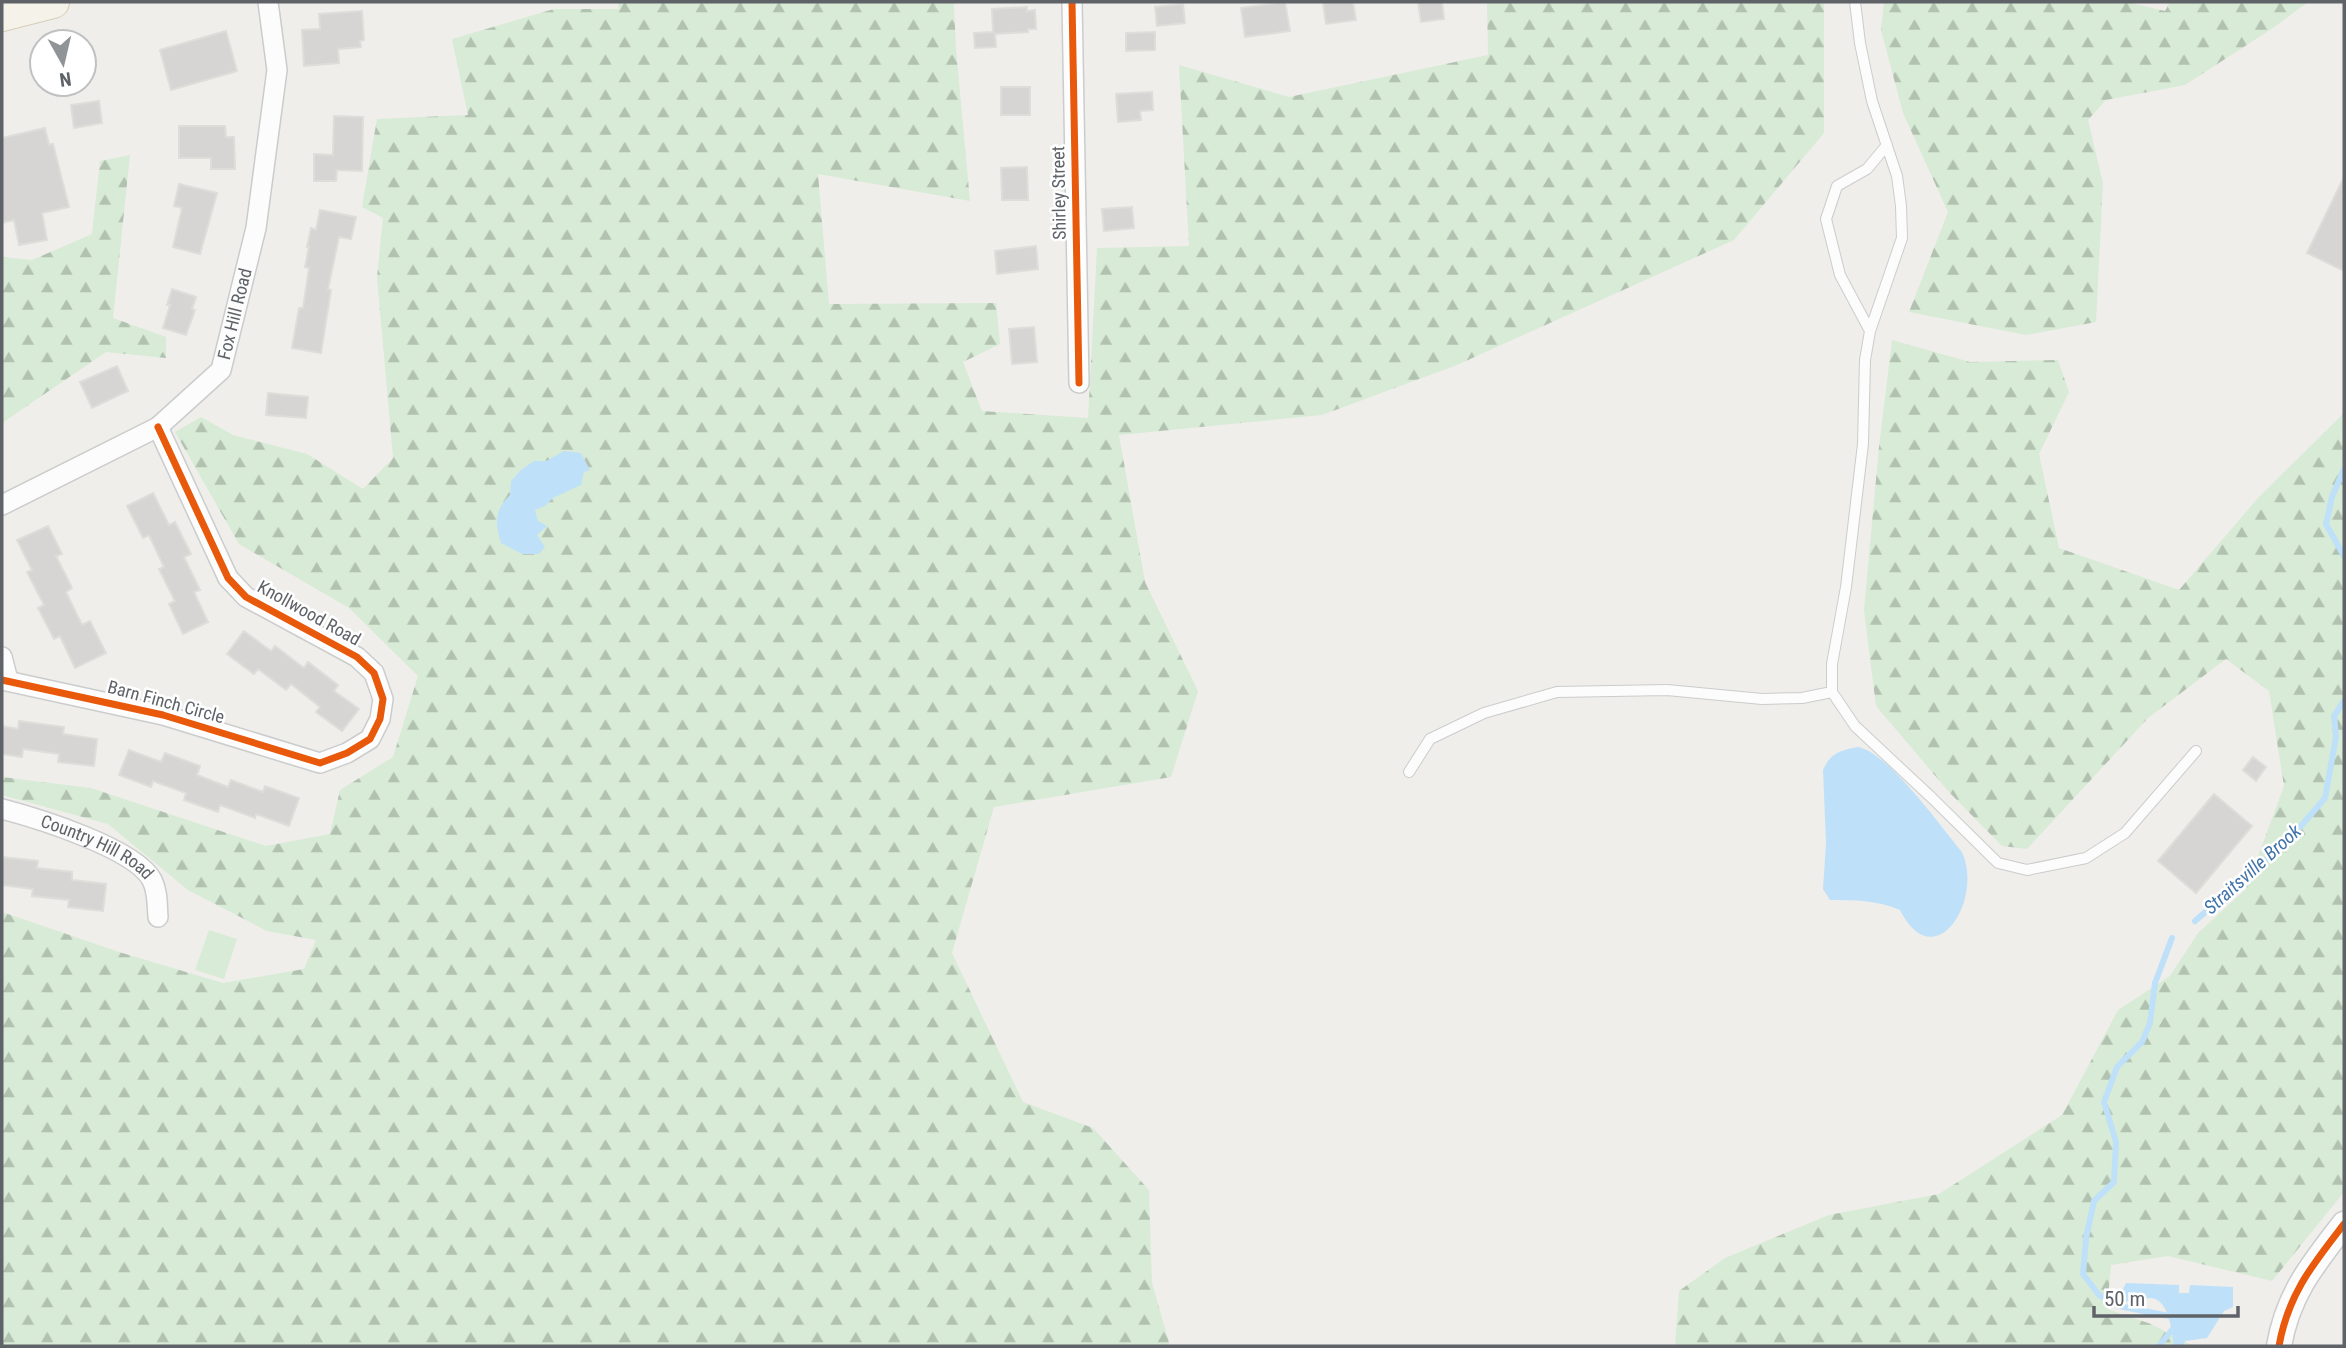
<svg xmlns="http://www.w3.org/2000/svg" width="2346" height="1348" font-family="'Roboto Condensed',sans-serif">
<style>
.forest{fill:url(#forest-firs)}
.park{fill:#d8ebd6}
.water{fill:#bfe0f9}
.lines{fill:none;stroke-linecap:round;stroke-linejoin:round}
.stream{stroke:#bfe0f9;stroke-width:6}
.building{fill:#d6d5d3;stroke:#deddd9;stroke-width:2}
.service-casing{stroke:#cbcccc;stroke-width:12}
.minor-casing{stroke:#cbcccc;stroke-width:22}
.tertiary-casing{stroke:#cbcccc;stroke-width:27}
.primary-casing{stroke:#d7ceb8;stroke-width:34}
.service{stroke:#fdfcfc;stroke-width:10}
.minor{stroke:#fdfcfc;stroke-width:19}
.tertiary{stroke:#fdfcfc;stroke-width:24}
.primary{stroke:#f4f2e9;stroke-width:32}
.cycleway-casing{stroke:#fff;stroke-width:11}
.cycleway{stroke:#e8590c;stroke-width:7}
.labels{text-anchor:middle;stroke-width:5;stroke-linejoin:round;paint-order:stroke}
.street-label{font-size:18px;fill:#5f6368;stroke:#fff}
.water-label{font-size:19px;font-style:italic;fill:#4174aa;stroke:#fff}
</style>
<defs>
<pattern id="forest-firs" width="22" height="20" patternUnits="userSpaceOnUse" patternTransform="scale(1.75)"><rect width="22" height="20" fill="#d8ebd6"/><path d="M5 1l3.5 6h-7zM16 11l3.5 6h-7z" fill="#b2c2b1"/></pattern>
</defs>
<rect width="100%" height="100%" fill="#efeeea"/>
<path class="forest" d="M618 2H961L954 4 956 49 970 201 818 174 829 304 996 303 1000 344 963 362 982 411 1088 418 1097 248 1189 246 1179 65 1289 97 1488 55 1487 2H1824V133L1734 240 1457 365 1322 415 1119 435 1145 582 1198 691 1171 777 994 807 952 953 1023 1102 1093 1128 1149 1190 1152 1283 1170 1346H2V912L119 952 223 983 304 969 316 940 267 931 188 890 108 824 2 795V777L91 788 266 846 330 834 340 790 393 757 418 676 349 608 239 544 175 432 201 417 233 435 307 454 363 489 393 458 377 277 383 218 362 207 377 119 468 115 452 39 554 9H619Z
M1884 2H2127L2165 11 2170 2H2308L2273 28 2185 85 2106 100 2088 120 2103 183 2096 322 2026 335 1909 312 1948 212 1903 113 1881 30Z
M130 155 113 318 166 337V358L106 352 2 423V257L32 260 92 234 100 161Z
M1892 340 1970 362 2058 360 2069 392 2039 454 2059 548 2179 590 2258 498 2344 413V1192L2272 1281 2168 1256 2111 1265 2107 1309 2151 1324 2193 1346H1675L1679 1291 1725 1258 1829 1215 1939 1194 2062 1115 2118 1010 2170 976 2198 933 2246 889 2284 786 2269 691 2226 659 2148 718 2027 849 2002 846 1949 792 1876 706 1864 610 1879 447Z"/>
<path class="park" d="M209 930 237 939 224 979 195 970Z"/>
<path class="water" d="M564 451 581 453 590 470 584 472 581 485 553 498 545 506 535 510 538 521 547 526 537 535 545 547 539 554H522L501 543C495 524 494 510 510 495L511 481 522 469 534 461H546Z
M1858 747C1888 752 1941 827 1962 852 1984 901 1934 978 1900 910 1877 900 1854 900 1830 900L1823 889 1826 843 1823 770C1830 753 1841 750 1858 747Z
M2126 1283 2179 1285V1293H2189L2190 1285 2233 1287V1307L2224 1311 2207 1338 2185 1341 2183 1346H2174C2172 1333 2170 1300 2151 1298 2143 1298 2132 1301 2123 1302L2119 1297Z"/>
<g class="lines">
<path class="stream" d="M2344 469 2332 497 2326 524 2344 556
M2195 921 2289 840 2325 798 2336 737 2334 716 2344 701
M2172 938 2155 983 2150 1023 2142 1042 2117 1067 2104 1102 2116 1142 2114 1182 2094 1201 2086 1238 2083 1274 2099 1295 2119 1306 2174 1317
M2159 1346 2175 1326"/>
</g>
<path class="building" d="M1285 2 1290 31 1245 37 1241 8Z
M1334 2H1353L1356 20 1326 24 1323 3Z
M1418 2H1442L1444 19 1421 22Z
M1183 4 1185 23 1157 26 1155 7Z
M1027 7V11L1035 10 1036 29H1028V32L995 34 996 47 975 48 974 33 993 32 992 9Z
M362 11 364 40 360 41 361 47 338 49 339 63 304 66 302 30 320 29 319 14Z
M226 31 237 71 171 90 160 50Z
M1155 32V50L1126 51V33Z
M1001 87H1030V115H1001Z
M1152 92 1153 110 1140 111 1141 120 1118 122 1116 94Z
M99 101 102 123 74 128 71 105Z
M334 116 363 117 362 171 337 170 336 181H314V154L333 155Z
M179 126H225L226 137H234L235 169H211V158H179Z
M45 128 49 145 53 144 69 207 42 213 47 240 19 245 14 220 2 223V138Z
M1027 167 1028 200H1002L1001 168Z
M2344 177V271L2307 253Z
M179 184 217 193 200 254 173 247 182 208 174 206Z
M1132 207 1134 228 1104 231 1102 209Z
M320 210 356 217 351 239 339 237 328 289 331 290 321 353 292 348 299 308H303L309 268 305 267 309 247H307L311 228 316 230Z
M1036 246 1038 269 997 274 995 251Z
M172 289 196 297 192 309 195 310 186 335 163 328 170 305H167Z
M1034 327 1037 362 1012 364 1009 329Z
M117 366 128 391 92 408 80 382Z
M268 393 308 397 306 418 266 415Z
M153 493 169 525 175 522 191 554 184 557 200 590 194 592 208 622 183 634 169 604 175 601 159 569 164 567 149 535 143 538 127 506Z
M48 526 62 554 56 556 72 588 66 592 82 625 90 621 106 653 75 668 60 636 54 639 38 608 44 605 27 572 32 570 17 540Z
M244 631 271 651 275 646 304 668 308 662 338 685 334 691 359 709 342 731 316 712 320 707 291 684 286 690 258 669 254 674 227 654Z
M19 721 64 727 63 734 97 739 94 766 58 762 59 754 23 749 22 757 2 754V726L18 729Z
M129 750 161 762 165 753 200 766 197 775 228 787 231 780 263 792 265 786 299 798 289 826 256 814 255 818 220 805 218 812 184 800 186 793 153 781 151 787 119 775Z
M2253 757 2266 767 2256 781 2243 770Z
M2214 794 2252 826 2196 893 2158 861Z
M2 857 38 861 37 868 72 872V880L106 884 103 911 68 907 69 900 32 896 33 889 2 885Z"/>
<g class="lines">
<defs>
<path id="service" d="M1855 2 1860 43 1872 101 1897 176 1901 206 1902 238 1870 331 1865 360 1863 444 1846 587 1832 664V692L1855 726 1932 798 1998 863 2027 870 2086 858 2125 833 2196 751
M1870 331 1840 275 1826 219 1837 186 1867 169 1887 145
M1409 772 1430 739 1484 713 1557 692 1667 690 1762 699 1802 698 1832 692"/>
<g id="minor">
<path d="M1072 2 1079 383"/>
<path id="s1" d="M2 505 158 427 221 370 256 228 277 70 268 2"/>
<path d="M2 657 8 680"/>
<path d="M2 680 163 715 320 763 347 753 370 739 380 719 383 699 374 673 357 657 246 597 228 578 158 427"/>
<path id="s2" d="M2 809C36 818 135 848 152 880 158 892 157 905 158 917"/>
</g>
<path id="tertiary" d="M2279 1346C2288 1294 2313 1264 2344 1224"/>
<path id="primary" d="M2 15 53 2"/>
</defs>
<use href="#service" class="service-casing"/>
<use href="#minor" class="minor-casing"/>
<use href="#tertiary" class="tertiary-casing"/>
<use href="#primary" class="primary-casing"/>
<use href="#service" class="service"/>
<use href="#minor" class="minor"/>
<use href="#tertiary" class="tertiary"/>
<use href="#primary" class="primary"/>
<defs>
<path id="cycleway" d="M1072 2 1079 383
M2 680 163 715 320 763 347 753 370 739 380 719 383 699 374 673 357 657 246 597 228 578 158 427
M2279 1346C2288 1294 2313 1264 2344 1224"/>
</defs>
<use href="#cycleway" class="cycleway-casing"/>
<use href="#cycleway" class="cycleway"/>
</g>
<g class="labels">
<g class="street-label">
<text transform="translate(1059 193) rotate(-91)" y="6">Shirley Street</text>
<text dy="6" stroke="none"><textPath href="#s1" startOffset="317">Fox Hill Road</textPath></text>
<text transform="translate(309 613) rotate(29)" y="6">Knollwood Road</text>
<text transform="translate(166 702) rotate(15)" y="6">Barn Finch Circle</text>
<text dy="6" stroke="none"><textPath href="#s2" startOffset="103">Country Hill Road</textPath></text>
</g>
<g class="water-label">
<text transform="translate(2252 869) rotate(-42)" y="7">Straitsville Brook</text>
</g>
</g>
<rect width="2346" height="1348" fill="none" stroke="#5f6368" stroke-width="7"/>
<g transform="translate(63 63) rotate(172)"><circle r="33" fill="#ffffff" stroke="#bfc1c3" stroke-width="2"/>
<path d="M0-5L12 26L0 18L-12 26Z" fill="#919496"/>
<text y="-10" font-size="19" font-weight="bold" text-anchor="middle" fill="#5f6368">N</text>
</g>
<path d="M2094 1306v10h144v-10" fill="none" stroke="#5f6368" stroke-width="3.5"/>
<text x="2104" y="1306" font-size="21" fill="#5f6368" stroke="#ffffff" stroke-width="5" paint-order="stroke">50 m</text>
</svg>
